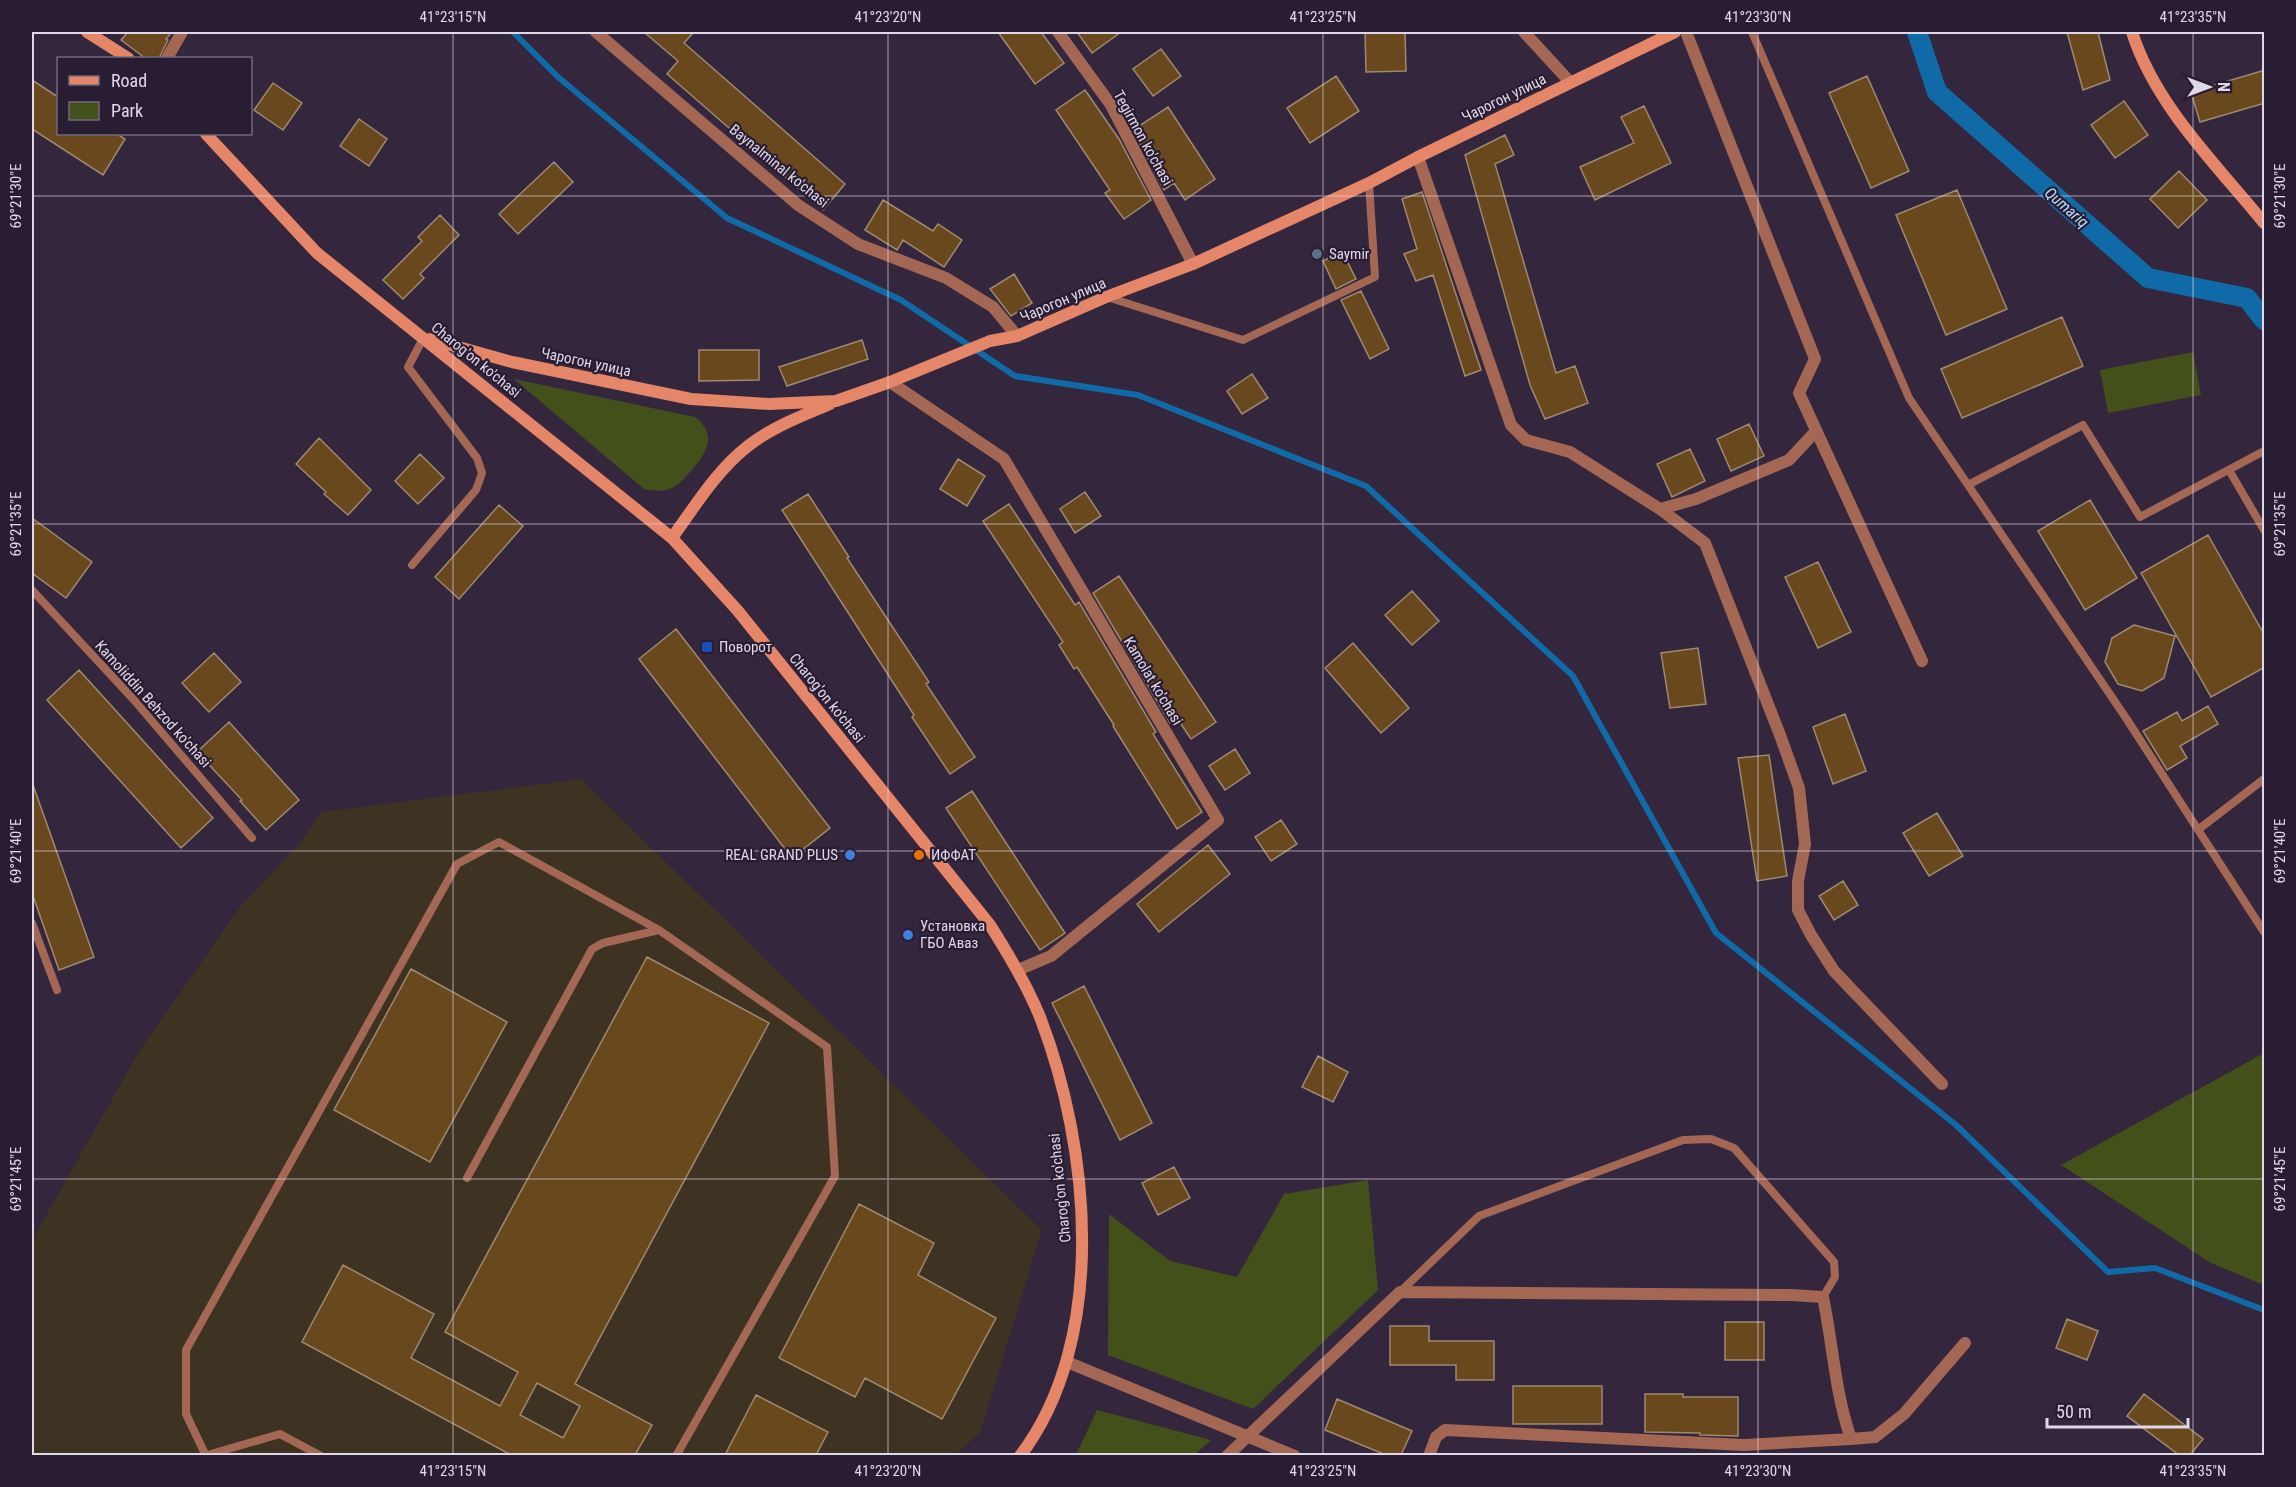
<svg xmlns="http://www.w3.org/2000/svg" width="2296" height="1487" font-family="'Roboto Condensed',sans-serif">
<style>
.industrial{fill:#3e3223}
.green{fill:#43501a}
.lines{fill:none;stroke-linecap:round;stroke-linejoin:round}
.stream{stroke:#106aa7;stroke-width:6}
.canal{stroke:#106aa7;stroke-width:20}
.building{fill:#69481d;stroke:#9f8970;stroke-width:1.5;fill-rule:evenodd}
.lane{stroke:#a36754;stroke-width:8}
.street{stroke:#a36754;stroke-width:12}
.secondary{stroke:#e58668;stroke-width:12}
.ticks{fill:none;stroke:#e0d8e7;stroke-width:1.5;stroke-opacity:0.45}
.service-dot{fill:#5c6f8a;stroke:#291d33;stroke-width:2}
.transit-dot{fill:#1a4fb4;stroke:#291d33;stroke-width:2}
.shop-dot{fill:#3f7fe0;stroke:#291d33;stroke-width:2}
.food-dot{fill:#e8710a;stroke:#291d33;stroke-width:2}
.labels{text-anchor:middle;stroke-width:4.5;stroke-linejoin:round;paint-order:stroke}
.street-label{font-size:15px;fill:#e0d8e7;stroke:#291d33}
.poi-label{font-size:15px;fill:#e0d8e7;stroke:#291d33;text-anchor:start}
.water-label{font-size:16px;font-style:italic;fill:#b6dcfd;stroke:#291d33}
.neatline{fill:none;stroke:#e0d8e7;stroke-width:2}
.ticks-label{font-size:15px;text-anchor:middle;fill:#e0d8e7}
</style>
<rect width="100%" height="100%" fill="#33263d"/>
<path class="industrial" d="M581 779 1042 1230 980 1433 955 1455 32 1456V1240L140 1050 240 907 300 843 322 812Z"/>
<path class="green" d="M2193 352 2201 395 2108 413 2100 370Z
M514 379 695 417C720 436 704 456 689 473 684 478 679 485 672 488 662 492 653 491 644 489Z
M2264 1053V1285L2211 1263 2061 1165Z
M1368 1180 1378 1290 1253 1409 1108 1355 1109 1214 1170 1261 1237 1277 1284 1194Z
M1097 1410 1211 1440 1194 1455H1076Z"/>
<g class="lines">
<path class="stream" d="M513 32 558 77 727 218 901 300 1015 376 1138 395 1366 486 1573 676 1716 933 1956 1125 2108 1272 2155 1268 2264 1310"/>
<path class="canal" d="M1917 32 1937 92 2148 278 2247 298 2264 320"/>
</g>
<path class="building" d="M128 32H172L166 39 168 40 159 58H145L121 40Z
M644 32H694L684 43 845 184 823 210 667 74 678 61Z
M998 32H1041L1064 63 1035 84Z
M1077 32H1121L1092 53Z
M1365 32H1405L1406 71 1366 72Z
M2067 32H2098L2110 80 2083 90Z
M1161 49 1181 76 1153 96 1133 69Z
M2265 70V103L2200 122 2191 92Z
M1336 76 1359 111 1310 143 1287 108Z
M1867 76 1909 171 1871 188 1829 93Z
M32 80 58 97V134H117L125 139 103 175 32 129Z
M273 83 302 103 283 130 254 110Z
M1085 90 1119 139 1151 200 1124 219 1105 193 1110 190 1056 110Z
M2124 101 2148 135 2115 158 2091 125Z
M1644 106 1671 163 1595 200 1580 167 1634 143 1621 117Z
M1168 107 1215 179 1185 200 1174 183 1164 190 1133 130Z
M359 119 387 139 369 166 340 146Z
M1505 135 1514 155 1495 164 1556 373 1575 366 1588 403 1545 419 1530 385 1465 155Z
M554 162 573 182 518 234 499 214Z
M2179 171 2207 200 2178 228 2150 199Z
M1957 190 2007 309 1946 335 1896 215Z
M1422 192 1481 370 1465 376 1433 275 1416 281 1404 254 1417 249 1402 199Z
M883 200 933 231 938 224 962 240 944 267 903 240 897 250 865 230Z
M440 215 459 235 420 274 424 278 403 299 383 280 422 241 418 237Z
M1342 251 1356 279 1336 289 1323 261Z
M1014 274 1032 303 1011 316 990 289Z
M1361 291 1389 349 1370 359 1341 300Z
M2062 317 2083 366 1962 418 1941 369Z
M862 340 868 359 787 386 779 367Z
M699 350H759V380L699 381Z
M1252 374 1268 398 1242 414 1227 391Z
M1749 424 1764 456 1731 471 1717 439Z
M319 438 371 490 348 515 324 494 326 492 296 464Z
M1690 449 1705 481 1672 497 1657 464Z
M420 454 444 478 418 504 395 481Z
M958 459 985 476 967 506 940 489Z
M1085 492 1101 516 1075 533 1060 509Z
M808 494 849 557 847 558 929 682 926 684 975 757 950 774 912 717 914 715 782 510Z
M2090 500 2137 578 2085 610 2038 531Z
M1009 504 1075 605 1079 602 1156 732 1153 734 1202 812 1177 829 1113 726 1114 725 1077 667 1074 669 1059 645 1063 642 983 521Z
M499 505 523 526 459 599 435 577Z
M32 518 92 562 66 598 32 573Z
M2208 535 2265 636V667L2211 697 2141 573Z
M1818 562 1851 632 1818 648 1785 577Z
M1119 576 1216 722 1191 739 1177 718 1170 723 1093 593Z
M1412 591 1439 621 1412 645 1385 615Z
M2134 625 2175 636 2164 678 2142 691 2118 684 2105 662 2112 638Z
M676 629 830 828 792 858 639 659Z
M1353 643 1409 708 1381 733 1325 668Z
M1698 648 1706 704 1670 708 1661 653Z
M214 653 241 682 209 712 182 683Z
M79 670 213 818 181 848 47 700Z
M2208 706 2218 724 2180 746 2187 758 2167 770 2143 731 2177 712 2182 721Z
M1845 714 1866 771 1833 784 1813 727Z
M229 722 299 800 266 830 240 801 242 800 197 752Z
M1235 749 1250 773 1225 790 1209 766Z
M1769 755 1787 876 1757 881 1738 758Z
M32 785H33L94 957 59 970 32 893Z
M972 791 1065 933 1040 950 946 808Z
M1937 813 1963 856 1929 876 1903 833Z
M1281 820 1297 844 1271 861 1255 837Z
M1208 845 1230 874 1159 932 1137 904Z
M1843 881 1858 905 1834 920 1819 896Z
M647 957 769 1023 575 1384 652 1425 635 1455H511L302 1342 343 1265 434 1314 411 1358 500 1406 518 1372 445 1332ZM537 1383 580 1406 563 1438 520 1415Z
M411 969 507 1022 430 1162 334 1110Z
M1084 986 1152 1123 1120 1140 1052 1003Z
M1318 1056 1348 1072 1333 1102 1302 1087Z
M1174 1167 1190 1198 1158 1215 1142 1183Z
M859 1204 934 1243 918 1275 996 1318 942 1419 865 1378 855 1397 779 1358Z
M2067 1319 2098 1331 2087 1360 2056 1348Z
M1725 1322H1764V1360H1725Z
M1390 1326H1429V1341H1494V1380H1456V1365H1390Z
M1513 1386H1602V1424H1513Z
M1645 1394H1683V1397H1738V1436L1700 1435V1433L1645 1432Z
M2144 1394 2203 1439 2190 1455H2179L2127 1416Z
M756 1395 828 1432 816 1455H725Z
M1337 1399 1412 1431 1401 1455H1386L1325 1430Z"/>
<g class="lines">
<path class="lane" d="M1752 32 1909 398 2126 718 2264 932
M1107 297 1243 340 1375 277 1369 183
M2229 470 2264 530
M1968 485 2083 425 2140 517 2264 451
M412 565 476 490 482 473 477 458 408 367 424 337
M32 590 134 700 252 838
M2199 829 2264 779
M32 923 57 990
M467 1178 592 949 603 943 659 930
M1400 1292 1479 1216 1683 1140 1711 1139 1734 1148 1834 1262 1835 1277 1823 1297
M204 1456 280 1434 321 1456
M206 1456 186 1414V1350L457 864 499 842 659 930 827 1047 835 1176 676 1456"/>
<path class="street" d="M596 32 798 205 858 244 946 278 993 307 1017 336
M1058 32 1111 105 1193 264
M1524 32 1570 82
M1686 32 1815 359 1799 393 1922 661
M167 58 182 32
M1418 157 1511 425 1526 440 1570 452 1660 509 1705 543 1780 735 1799 788 1805 844 1798 881V910L1811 935 1834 971 1942 1084
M890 382 1004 459 1218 820 1051 956 1018 970
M1660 509 1696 499 1789 460 1816 431
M1067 1362 1295 1456
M1851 1439 1875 1437 1904 1414 1965 1343
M1227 1456 1400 1292 1791 1295 1823 1297C1833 1345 1835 1393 1851 1439L1744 1445 1445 1430 1436 1437 1429 1456"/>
<path class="secondary" d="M87 32 128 58
M2132 32C2155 105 2216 164 2264 223
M206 134 317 253 672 538 738 611 990 925C1009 955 1027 985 1040 1017 1090 1147 1109 1339 1020 1456
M430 339 512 362 691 399 769 404 836 401 890 382 990 341 1017 336 1106 297 1193 264 1369 183 1418 157 1675 32
M672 538C695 506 717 470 748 446 772 427 802 416 830 404"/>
</g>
<path class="ticks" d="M453 32V1456M888 32V1456M1323 32V1456M1758 32V1456M2193 32V1456M32 196H2264M32 524H2264M32 851H2264M32 1179H2264"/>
<circle class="service-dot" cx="1317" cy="254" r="6"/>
<rect class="transit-dot" x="701" y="641" width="12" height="12" rx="3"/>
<g class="shop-dot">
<circle cx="850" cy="855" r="6"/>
<circle cx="908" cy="935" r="6"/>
</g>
<circle class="food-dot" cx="919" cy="855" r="6"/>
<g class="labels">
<g class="street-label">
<text transform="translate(1504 98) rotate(-26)" y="5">Чарогон улица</text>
<text transform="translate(1143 138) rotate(61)" y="5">Tegirmon ko'chasi</text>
<text transform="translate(779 166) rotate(39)" y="5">Baynalminal ko'chasi</text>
<text transform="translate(1063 300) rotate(-23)" y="5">Чарогон улица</text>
<text transform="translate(476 360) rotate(39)" y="5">Charog'on ko'chasi</text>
<text transform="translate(586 362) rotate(12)" y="5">Чарогон улица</text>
<text transform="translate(1153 681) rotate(59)" y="5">Kamolat ko'chasi</text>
<text transform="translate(827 698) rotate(51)" y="5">Charog'on ko'chasi</text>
<text transform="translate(153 704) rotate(48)" y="5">Kamoliddin Behzod ko'chasi</text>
<text transform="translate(1060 1188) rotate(-96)" y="5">Charog'on ko'chasi</text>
</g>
<g class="poi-label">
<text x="1329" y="259">Saymir</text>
<text x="719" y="652">Поворот</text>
<text x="838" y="860" text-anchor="end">REAL GRAND PLUS</text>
<text x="931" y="860">ИФФАТ</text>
<text x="920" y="931">Установка<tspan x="920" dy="17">ГБО Аваз</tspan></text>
</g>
<g class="water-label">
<text transform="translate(2067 207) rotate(41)" y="6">Qumariq</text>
</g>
</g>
<rect width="2296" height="1487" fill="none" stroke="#291d33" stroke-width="66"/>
<rect x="57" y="57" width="195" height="78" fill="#291d33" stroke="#72687b" stroke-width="1.5"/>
<rect x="69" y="76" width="30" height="9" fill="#e58668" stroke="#72687b" stroke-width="1.5"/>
<text x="111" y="87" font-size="18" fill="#e0d8e7">Road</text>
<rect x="69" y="102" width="30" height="18" fill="#43501a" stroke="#72687b" stroke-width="1.5"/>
<text x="111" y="117" font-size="18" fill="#e0d8e7">Park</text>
<g transform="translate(2209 87) rotate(90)" stroke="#291d33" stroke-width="4.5" paint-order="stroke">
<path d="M0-4.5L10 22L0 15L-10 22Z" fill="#e0d8e7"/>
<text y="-9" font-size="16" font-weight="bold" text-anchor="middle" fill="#e0d8e7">N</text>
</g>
<path d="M2047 1418v9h141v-9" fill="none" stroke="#e0d8e7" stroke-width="3"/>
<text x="2056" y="1418" font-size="18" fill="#e0d8e7" stroke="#291d33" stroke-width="4.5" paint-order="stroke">50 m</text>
<rect x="33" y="33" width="2230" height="1421" class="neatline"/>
<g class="ticks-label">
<text x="453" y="22">41°23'15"N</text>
<text x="888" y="22">41°23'20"N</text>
<text x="1323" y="22">41°23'25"N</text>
<text x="1758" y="22">41°23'30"N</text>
<text x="2193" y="22">41°23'35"N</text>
<text transform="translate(2280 196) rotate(-90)" y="5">69°21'30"E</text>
<text transform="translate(16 196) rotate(-90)" y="5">69°21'30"E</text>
<text transform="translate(2280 524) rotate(-90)" y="5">69°21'35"E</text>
<text transform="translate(16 524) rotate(-90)" y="5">69°21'35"E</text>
<text transform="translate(2280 851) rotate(-90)" y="5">69°21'40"E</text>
<text transform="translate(16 851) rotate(-90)" y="5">69°21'40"E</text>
<text transform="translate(2280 1179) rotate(-90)" y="5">69°21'45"E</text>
<text transform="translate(16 1179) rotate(-90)" y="5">69°21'45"E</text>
<text x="453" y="1476">41°23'15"N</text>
<text x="888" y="1476">41°23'20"N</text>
<text x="1323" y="1476">41°23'25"N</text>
<text x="1758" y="1476">41°23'30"N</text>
<text x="2193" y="1476">41°23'35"N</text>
</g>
</svg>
